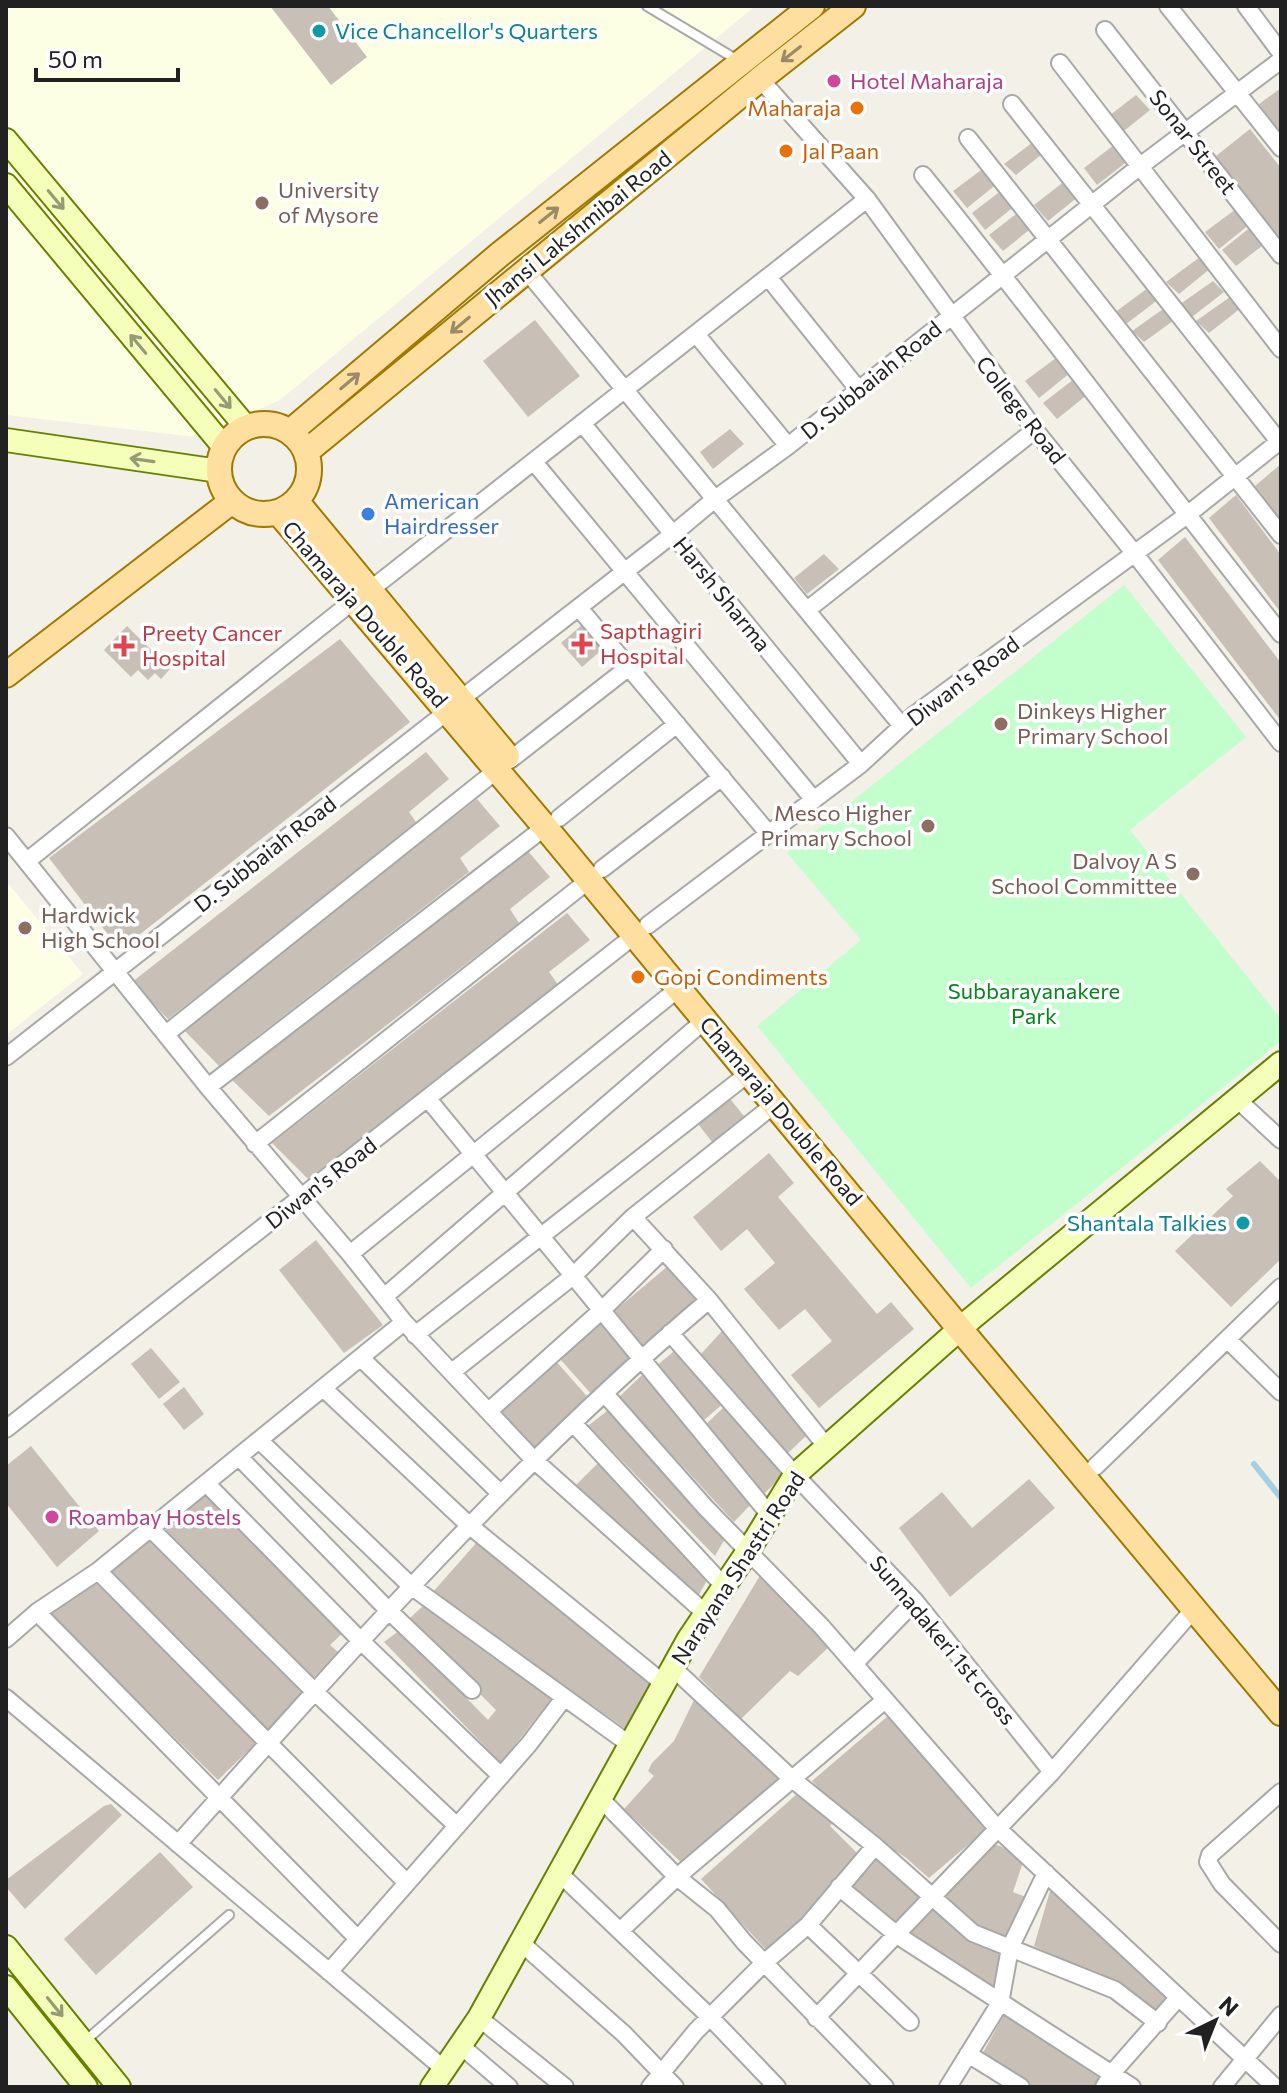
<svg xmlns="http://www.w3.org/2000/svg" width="1287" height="2093" font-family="Commissioner,sans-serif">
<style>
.education{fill:#fcffe4}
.park{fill:#c3fecd}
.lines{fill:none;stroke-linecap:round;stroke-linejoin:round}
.stream{stroke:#a5cfe3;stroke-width:6}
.building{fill:#c8bfb6}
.lane-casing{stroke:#a8a8a8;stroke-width:12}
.street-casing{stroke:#a8a8a8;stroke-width:20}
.secondary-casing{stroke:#678100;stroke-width:26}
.primary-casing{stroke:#9f7900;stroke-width:28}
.lane{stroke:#fff;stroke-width:8}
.street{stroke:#fff;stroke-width:16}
.secondary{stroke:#f5ffb9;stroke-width:22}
.primary{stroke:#ffdfa0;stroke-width:24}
.oneway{stroke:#9b8a67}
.oneway2{stroke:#969b75}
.culture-dot{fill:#0f9aa8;stroke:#fff;stroke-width:3}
.hotel-dot{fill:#d1479c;stroke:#fff;stroke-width:3}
.food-dot{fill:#e8710a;stroke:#fff;stroke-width:3}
.education-dot{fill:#8d6e63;stroke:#fff;stroke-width:3}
.shop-dot{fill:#3f7fe0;stroke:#fff;stroke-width:3}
.health-dot{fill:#e0444e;stroke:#fff;stroke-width:3}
.labels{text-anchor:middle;stroke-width:7;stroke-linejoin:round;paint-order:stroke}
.culture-label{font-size:22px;fill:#0d838f;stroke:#fff;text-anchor:start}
.hotel-label{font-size:22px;fill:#b23c85;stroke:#fff;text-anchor:start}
.food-label{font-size:22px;fill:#c56008;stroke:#fff;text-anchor:start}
.street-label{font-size:22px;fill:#212121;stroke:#fff}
.education-label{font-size:22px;fill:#785e54;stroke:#fff;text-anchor:start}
.shop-label{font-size:22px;fill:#366cbe;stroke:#fff;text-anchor:start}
.health-label{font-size:22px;fill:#be3a42;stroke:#fff;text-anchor:start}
.park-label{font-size:22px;fill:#03871a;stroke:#fff}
</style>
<rect width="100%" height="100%" fill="#f2f0e7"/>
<path class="education" d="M6 6H755L280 400 196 437 6 415Z
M6 881 83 974 6 1035Z"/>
<path class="park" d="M1124 585 1246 737 1130 830 1281 1019V1041L971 1288 757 1026 861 940 787 853Z"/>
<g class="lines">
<path class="stream" d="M1254 1464 1281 1498"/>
</g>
<path class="building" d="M270 6H328L367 57 331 85Z
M1281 88V140L1255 107Z
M1136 95 1150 110 1119 135 1105 119Z
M1250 129 1281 168V242L1216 156Z
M1037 139 1047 150 1016 175 1004 164Z
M1114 145 1129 160 1097 185 1084 168Z
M984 168 998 183 967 208 953 191Z
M1065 181 1079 196 1048 221 1034 205Z
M1002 190 1016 205 985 230 972 213Z
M1236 209 1250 224 1219 249 1205 232Z
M1020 211 1034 226 1003 251 989 235Z
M1252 226 1267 242 1236 266 1222 250Z
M1200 257 1211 268 1179 294 1166 282Z
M1213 281 1224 292 1192 317 1179 305Z
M1148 288 1159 299 1126 324 1114 313Z
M1230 297 1241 308 1209 333 1196 321Z
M1166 307 1177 318 1144 342 1132 331Z
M535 320 580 376 528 417 483 361Z
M1056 358 1070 373 1039 398 1025 381Z
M1074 379 1088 394 1057 419 1043 403Z
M730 429 744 444 713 469 700 452Z
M1281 464V521L1255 486Z
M1236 495 1281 555V613L1209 518Z
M1185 537 1281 663V721L1158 560Z
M824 554 839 569 807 594 794 578Z
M583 624 603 649 582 667 561 643Z
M127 626 170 669 161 679 155 673 148 680 138 670 131 677 104 650Z
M340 639 410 722 120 950 49 858Z
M426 752 449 779 409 812 418 825 168 1019 132 982Z
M477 799 500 826 460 858 469 872 219 1066 183 1029Z
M527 850 550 877 510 909 519 923 269 1116 232 1080Z
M567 913 590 940 549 972 559 986 308 1179 272 1143Z
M726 1094 748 1121 716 1147 695 1120Z
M769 1153 794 1183 778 1197 877 1314 891 1302 914 1329 819 1408 791 1375 832 1341 805 1309 779 1330 744 1289 775 1263 747 1229 721 1251 693 1217Z
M1260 1161 1281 1182V1259L1231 1307 1175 1251 1233 1196 1226 1189Z
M316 1240 383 1325 344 1353 279 1270Z
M668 1266 699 1302 643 1349 612 1313Z
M603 1320 637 1358 594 1397 560 1359Z
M722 1331 749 1355 746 1359 808 1434 788 1453 701 1354Z
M151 1348 180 1382 159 1399 131 1364Z
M678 1348 725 1402 703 1421 655 1367Z
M554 1359 592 1402 535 1453 497 1411Z
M642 1375 754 1501 734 1522 619 1397Z
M184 1387 204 1414 184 1430 163 1404Z
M612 1407 727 1535 715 1556 588 1426Z
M724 1407 786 1472 764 1494 702 1428Z
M31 1446 99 1531 57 1567 6 1503V1466Z
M601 1460 710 1575 697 1598 576 1485Z
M1029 1479 1055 1508 950 1597 899 1528 942 1492 972 1528Z
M206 1491 346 1630 330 1645 338 1652 313 1678 165 1529Z
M152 1536 308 1689 268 1734 107 1572Z
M478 1541 655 1683 626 1729 432 1593Z
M761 1574 788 1604 791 1601 831 1645 798 1676 790 1671 741 1719 699 1677Z
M96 1581 257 1742 218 1780 49 1614Z
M426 1603 551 1699 501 1763 384 1642 400 1630 488 1720 496 1710 407 1621Z
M696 1696 781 1781 684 1865 624 1809 654 1776 648 1771 652 1763 674 1741Z
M888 1716 938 1768 989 1827 929 1878 905 1857 887 1846 865 1825 839 1810 812 1781Z
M797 1794 835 1820 830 1826 859 1855 803 1923 770 1954 701 1879Z
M111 1804 122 1815 25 1909 6 1887V1880L104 1806Z
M993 1843 1013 1852 1023 1862 1013 1892 1026 1897 1009 1940 977 1927 946 1896Z
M160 1852 193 1887 96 1975 64 1939Z
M880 1857 923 1894 892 1927 846 1889Z
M1050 1891 1094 1924 1171 1997 1157 2017 1111 1983 1034 1946Z
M933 1904 1007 1952 999 1990 959 1972 903 1935Z
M1005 2013 1107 2073 1099 2087H1029L980 2058Z"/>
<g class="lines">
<defs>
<path id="lane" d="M647 6 739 61
M84 2042 229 1915"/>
<path id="street" d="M1168 6 1281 148
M1246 6 1281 53
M1105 30 1281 255
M1060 63 1281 349
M760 79 867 199 1035 430 1135 554 1281 743
M1012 104 1281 444
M968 138 1281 535
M923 175C1045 326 1160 482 1281 634
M526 270 902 726
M768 277 858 389
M696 334 788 446
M582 423 861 764
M534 462 814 800
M370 590 867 199
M579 608 769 834
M807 610 1035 430
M461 699 673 534 715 499 788 446 1139 167 1281 60
M510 760 629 667
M559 818 677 724
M6 836 208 1087 350 1254 404 1322 534 1460 705 1613
M27 861 353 601
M602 869 722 777
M648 925 861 764 914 715 1187 515 1281 440
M166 1034 497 770
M6 1057 448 711
M208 1087 545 827
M428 1099 769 1514
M1238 1100 1281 1140
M255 1144 589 880
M633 1217 709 1300 826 1446
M350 1254 679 988
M384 1297 705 1020
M670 1333 795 1475 915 1601 1052 1772
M415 1335 749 1073
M1227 1339 1281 1392
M361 1358 501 1494
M452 1372 573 1276 633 1217 775 1104
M323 1388 470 1526 663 1683
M605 1394 705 1507 822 1627 996 1827 1275 2087
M490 1410 602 1310 664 1249
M573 1423 723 1585
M6 1429 635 935
M260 1441 411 1586 629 1744
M239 1457 389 1611 472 1690
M1095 1467 1281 1287
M206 1483 361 1641 501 1776
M150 1528 315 1692 457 1826
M98 1571 407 1883
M37 1612 358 1939
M6 1639 37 1612 98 1571 404 1322
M854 1664 915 1601
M672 1667 791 1778 875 1846 973 1933 1115 1990 1158 2023
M6 1698 444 2069
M1281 1792 1210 1855 1208 1862 1222 1884 1281 1944
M600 1798 677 1877 717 1909 744 1942 885 2087
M178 1844C347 1655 515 1464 709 1300
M558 1872 710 2017 777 2087
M839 1887 897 1935 1132 2087
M808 1925 910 2022
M620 1931 677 1877 885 1700
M519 1941 624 2034 675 2087
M329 1972 529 1744 564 1698
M479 2018 565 2087
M816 2018 1052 1772 1194 1609
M460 2045 509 2087
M968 2054 1021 2087
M650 2087 696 2031 764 1963 808 1925 875 1846
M948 2087 1000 2003 1010 1948 1046 1873
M1104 2087 1113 2072 1178 1998
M1222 2087 1281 2015"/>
<path id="secondary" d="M6 140 246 427
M6 185 224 447
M6 440 219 471
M6 1947 119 2087
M6 1987 86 2087
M432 2087 479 2018 688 1640 748 1551 795 1475 971 1319 1281 1063"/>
<path id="primary" d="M219 469a45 45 0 1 1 90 0a45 45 0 1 1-90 0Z
M290 432 499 255 812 6
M306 452 760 79 853 6
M296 501 507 756
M278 512 545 827 960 1329 1281 1713
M6 675 232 501"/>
</defs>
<use href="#lane" class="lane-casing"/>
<use href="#street" class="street-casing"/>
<use href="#secondary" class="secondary-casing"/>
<use href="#primary" class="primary-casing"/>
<use href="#lane" class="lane"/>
<use href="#street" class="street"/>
<use href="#secondary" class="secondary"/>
<use href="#primary" class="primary"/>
</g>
<defs><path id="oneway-shaft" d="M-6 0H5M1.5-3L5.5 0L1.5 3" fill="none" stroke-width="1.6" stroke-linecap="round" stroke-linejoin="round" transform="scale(2)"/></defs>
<g class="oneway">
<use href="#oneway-shaft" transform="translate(791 54) rotate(142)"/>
<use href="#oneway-shaft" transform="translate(549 215) rotate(-39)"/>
<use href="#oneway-shaft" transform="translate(460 325) rotate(140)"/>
<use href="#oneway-shaft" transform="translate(350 381) rotate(-40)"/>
</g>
<g class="oneway2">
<use href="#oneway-shaft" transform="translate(56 200) rotate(50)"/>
<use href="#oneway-shaft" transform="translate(138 344) rotate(-130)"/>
<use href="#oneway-shaft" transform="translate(223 399) rotate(50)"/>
<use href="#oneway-shaft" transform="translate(142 460) rotate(-172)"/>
<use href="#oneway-shaft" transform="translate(55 2007) rotate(51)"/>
</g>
<g class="culture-dot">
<circle cx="319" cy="31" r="8"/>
<circle cx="1243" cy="1223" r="8"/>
</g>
<g class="hotel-dot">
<circle cx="834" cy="81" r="8"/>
<circle cx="52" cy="1517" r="8"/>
</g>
<g class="food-dot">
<circle cx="857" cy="108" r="8"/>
<circle cx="786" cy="151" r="8"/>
<circle cx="638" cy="977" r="8"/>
</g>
<g class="education-dot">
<circle cx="262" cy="203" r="8"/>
<circle cx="1001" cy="724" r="8"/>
<circle cx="928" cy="826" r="8"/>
<circle cx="1193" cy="874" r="8"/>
<circle cx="25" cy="928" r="8"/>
</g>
<circle class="shop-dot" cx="368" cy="514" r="8"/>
<g class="health-dot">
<path d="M578 632h8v8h8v8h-8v8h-8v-8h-8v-8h8z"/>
<path d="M120 634h8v8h8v8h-8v8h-8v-8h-8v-8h8z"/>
</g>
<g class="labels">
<g class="culture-label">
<text x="335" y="39">Vice Chancellor's Quarters</text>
<text x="1227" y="1231" text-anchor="end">Shantala Talkies</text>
</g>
<g class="hotel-label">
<text x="850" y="89">Hotel Maharaja</text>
<text x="68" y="1525">Roambay Hostels</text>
</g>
<g class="food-label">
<text x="841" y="116" text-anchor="end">Maharaja</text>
<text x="802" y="159">Jal Paan</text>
<text x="654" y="985">Gopi Condiments</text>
</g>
<g class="street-label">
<text transform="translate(1193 142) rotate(52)" y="8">Sonar Street</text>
<text transform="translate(578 228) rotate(-39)" y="8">Jhansi Lakshmibai Road</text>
<text transform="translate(871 380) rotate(-39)" y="8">D. Subbaiah Road</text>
<text transform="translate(1021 410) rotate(52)" y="8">College Road</text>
<text transform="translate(722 594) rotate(51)" y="8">Harsh Sharma</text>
<text transform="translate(365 614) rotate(49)" y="8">Chamaraja Double Road</text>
<text transform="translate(963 681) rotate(-37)" y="8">Diwan's Road</text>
<text transform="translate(265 854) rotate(-38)" y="8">D. Subbaiah Road</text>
<text transform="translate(781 1111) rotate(50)" y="8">Chamaraja Double Road</text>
<text transform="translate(321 1183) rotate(-38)" y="8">Diwan's Road</text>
<text transform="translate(738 1568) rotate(-57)" y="8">Narayana Shastri Road</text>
<text transform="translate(943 1640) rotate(50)" y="8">Sunnadakeri 1st cross</text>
</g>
<g class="education-label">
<text x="278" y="198">University<tspan x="278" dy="25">of Mysore</tspan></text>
<text x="1017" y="719">Dinkeys Higher<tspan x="1017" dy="25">Primary School</tspan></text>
<text x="912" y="821" text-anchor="end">Mesco Higher<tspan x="912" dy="25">Primary School</tspan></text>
<text x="1177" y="869" text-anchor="end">Dalvoy A S<tspan x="1177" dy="25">School Committee</tspan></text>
<text x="41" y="923">Hardwick<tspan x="41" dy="25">High School</tspan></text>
</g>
<g class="shop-label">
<text x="384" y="509">American<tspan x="384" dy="25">Hairdresser</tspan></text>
</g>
<g class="health-label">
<text x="600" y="639">Sapthagiri<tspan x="600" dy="25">Hospital</tspan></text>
<text x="142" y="641">Preety Cancer<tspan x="142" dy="25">Hospital</tspan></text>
</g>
<g class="park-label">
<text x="1034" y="999">Subbarayanakere<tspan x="1034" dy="25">Park</tspan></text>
</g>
</g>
<rect width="1287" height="2093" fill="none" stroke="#212121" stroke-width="16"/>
<g transform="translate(1215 2021) rotate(43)" stroke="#ffffff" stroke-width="6" paint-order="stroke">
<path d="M0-6L14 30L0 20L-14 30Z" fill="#212121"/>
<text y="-12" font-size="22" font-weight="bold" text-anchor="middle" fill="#212121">N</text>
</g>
<path d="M36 68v12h142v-12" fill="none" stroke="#212121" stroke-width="4"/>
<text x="48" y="68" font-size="24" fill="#212121" stroke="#ffffff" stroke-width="6" paint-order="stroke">50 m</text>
</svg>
